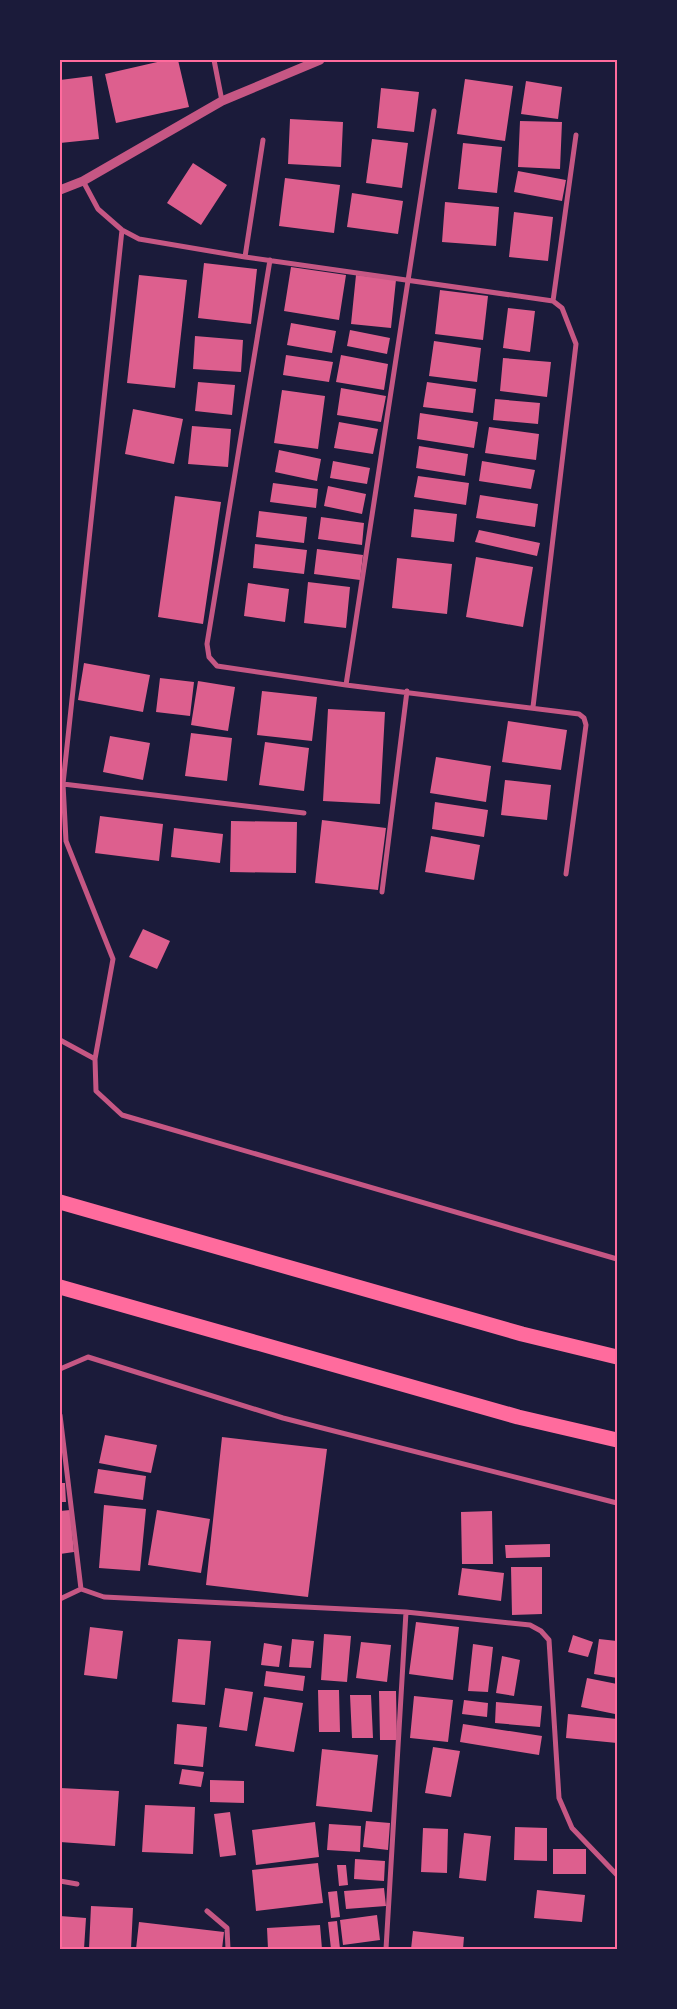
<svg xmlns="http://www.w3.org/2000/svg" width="677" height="2009" font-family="Lora,serif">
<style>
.building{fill:#dd5f8e}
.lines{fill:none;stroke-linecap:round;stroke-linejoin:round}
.minor{stroke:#c65784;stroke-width:5}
.tertiary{stroke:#c65784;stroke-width:9}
.motorway{stroke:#ff6b9d;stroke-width:15}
.neatline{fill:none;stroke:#ff6b9d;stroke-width:2}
</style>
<rect width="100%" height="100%" fill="#1b1b3a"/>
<path class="building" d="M166 60H178L189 107 116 123 105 74Z
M92 76 99 139 60 143V80Z
M465 79 513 86 505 141 457 134Z
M526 81 562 87 558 119 521 114Z
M381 88 419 92 414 132 377 128Z
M290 119 343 122 341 167 288 164Z
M520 121 562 122 560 169 518 167Z
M372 139 408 143 402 188 366 183Z
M463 143 502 147 497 193 458 189Z
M193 163 227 185 201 225 167 203Z
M518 171 566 180 562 201 514 192Z
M285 178 340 185 334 233 279 226Z
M352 193 403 201 398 234 347 227Z
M445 202 499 207 496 246 442 242Z
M514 212 553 217 548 261 509 257Z
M204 263 257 269 251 324 198 318Z
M291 267 346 275 339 320 284 311Z
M139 275 187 280 175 388 127 383Z
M356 275 396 280 391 328 351 324Z
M440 290 488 296 483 340 435 334Z
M508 308 535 311 530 352 503 348Z
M291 323 336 331 332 353 287 345Z
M350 330 390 338 387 354 347 346Z
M195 336 243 340 241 372 193 369Z
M434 341 481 348 477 382 429 376Z
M286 355 333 362 329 382 283 375Z
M341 355 388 364 384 390 336 382Z
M503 358 551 362 547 397 500 391Z
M198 382 235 385 232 415 195 411Z
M427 382 476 389 473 413 423 407Z
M341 388 386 396 381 422 337 415Z
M282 390 325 396 318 449 274 443Z
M495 399 540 403 538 424 493 420Z
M133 409 183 419 174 464 125 454Z
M420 413 478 422 474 448 417 439Z
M339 422 378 429 373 454 334 448Z
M192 426 231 429 228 467 188 464Z
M489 427 539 434 536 460 485 453Z
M419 446 468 454 465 476 416 468Z
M279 450 321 459 317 481 275 472Z
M333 461 370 468 367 484 330 478Z
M482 461 535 470 531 489 479 481Z
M418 476 469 483 466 505 414 497Z
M273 483 318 489 316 508 270 502Z
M328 486 366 494 362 514 324 506Z
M480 495 538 504 535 527 476 518Z
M175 496 221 502 203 624 158 617Z
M414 509 457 514 454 542 411 537Z
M259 511 307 517 304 543 256 537Z
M321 517 364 523 362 545 318 539Z
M479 530 540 543 537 556 475 542Z
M255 544 307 550 304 574 253 568Z
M317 549 363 555 360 580 314 574Z
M476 557 533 567 523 627 466 617Z
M397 558 452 564 447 614 392 608Z
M308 582 350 587 346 628 304 623Z
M248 583 289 589 285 622 244 616Z
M84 663 150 675 143 712 78 700Z
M160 678 194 682 190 716 156 712Z
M198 681 235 687 228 731 191 725Z
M262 691 317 697 312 741 257 735Z
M328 709 385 712 380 804 323 801Z
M508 721 567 730 561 770 502 762Z
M191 733 232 738 227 781 185 776Z
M110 736 150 743 143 780 103 772Z
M265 742 309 748 304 791 259 785Z
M436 757 491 766 486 802 430 793Z
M505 780 551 785 547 820 501 815Z
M435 802 488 810 484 837 432 829Z
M100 816 163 824 159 861 95 853Z
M322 820 386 828 378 890 315 883Z
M231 821 297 822 296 873 230 872Z
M174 828 223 834 220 863 171 857Z
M431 836 480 845 474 880 425 872Z
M143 929 170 941 157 969 129 957Z
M105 1435 157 1445 151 1473 99 1463Z
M222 1437 327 1449 308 1597 206 1585Z
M98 1469 146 1476 143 1500 94 1493Z
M60 1483H65L66 1502H60Z
M104 1505 146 1509 140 1571 99 1568Z
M70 1510 74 1552 60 1554V1511Z
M157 1510 210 1519 201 1573 148 1565Z
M492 1511 493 1564H462L461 1512Z
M550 1544V1557L506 1558 505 1545Z
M511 1567H542V1614L512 1615Z
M462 1568 504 1573 501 1601 458 1595Z
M416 1622 459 1627 453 1680 409 1674Z
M90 1627 123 1631 117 1679 84 1675Z
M324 1634 351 1636 347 1682 321 1680Z
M573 1635 593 1642 588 1657 568 1652Z
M178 1639 211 1641 205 1705 172 1702Z
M292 1639 314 1641 311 1668 289 1667Z
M599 1639 617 1641V1678L594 1674Z
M361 1642 391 1645 387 1682 356 1678Z
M264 1643 282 1646 279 1667 261 1665Z
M473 1644 493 1647 488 1692 468 1691Z
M502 1656 520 1660 514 1696 496 1693Z
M266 1671 305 1676 303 1691 264 1686Z
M587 1678 617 1684 615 1714 581 1707Z
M225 1688 253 1692 247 1731 219 1727Z
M318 1690H339L340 1732H319Z
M379 1691H396L397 1740H380Z
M350 1695H371L373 1738H352Z
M414 1696 453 1700 448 1742 410 1738Z
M264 1697 303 1703 294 1752 255 1746Z
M464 1700 488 1703 487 1717 462 1714Z
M496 1702 542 1706 540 1727 495 1723Z
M568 1714 617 1719V1743L566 1738Z
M177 1724 207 1727 203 1767 174 1764Z
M463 1724 542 1736 539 1755 460 1742Z
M433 1747 460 1751 451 1797 425 1793Z
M322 1749 378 1755 372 1812 316 1806Z
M182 1769 204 1772 201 1787 179 1784Z
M210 1780 244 1781V1803L210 1802Z
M60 1788 119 1791 115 1846 60 1842Z
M145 1805 195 1807 193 1854 142 1852Z
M230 1812 236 1855 220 1857 214 1814Z
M366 1821 390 1823 388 1850 363 1847Z
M315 1822 319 1857 256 1865 252 1830Z
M329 1824 361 1826 360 1852 327 1850Z
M515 1827 547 1828V1861L514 1860Z
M423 1828 448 1829 447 1873 421 1872Z
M464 1833 491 1836 486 1881 459 1878Z
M553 1849H586V1874H553Z
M355 1859 385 1861 384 1881 354 1879Z
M318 1863 323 1903 256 1911 252 1870Z
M337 1865H346L348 1885 339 1886Z
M384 1888 386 1906 346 1909 344 1891Z
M537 1890 585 1895 582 1922 534 1918Z
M337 1891 340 1917 331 1918 328 1892Z
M91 1906 133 1908 131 1949H89Z
M377 1915 380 1940 343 1945 340 1920Z
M60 1916 86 1918 84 1949H60Z
M337 1921 340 1949H331L328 1922Z
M139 1922 224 1932 222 1949H136Z
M320 1925 322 1949H268L267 1928Z
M413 1931 464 1937 463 1949H411Z"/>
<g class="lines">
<path class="minor" d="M214 60 222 101
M83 181 98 209 122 230 139 239 245 257 553 301 562 308 576 344 533 707
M122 230 63 784 66 841 113 959 95 1059 96 1091 122 1115 617 1259
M245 257 263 140
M270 260 207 644 209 657 217 666 346 685 579 714 584 718 586 725 566 874
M553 301 576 135
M346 685 434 111
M63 784 304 813
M382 892 407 691
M60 1040 95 1059
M60 1369 88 1357 283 1418 617 1503
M60 1415 81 1589 104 1597 406 1612 530 1625 541 1631 549 1640 559 1798 572 1828 617 1875
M60 1599 81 1589
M60 1881 77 1884
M207 1911 227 1928 228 1949
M386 1949 406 1612"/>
<path class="tertiary" d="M60 190 83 181 222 101 320 60"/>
<path class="motorway" d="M60 1202 522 1334 617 1357
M60 1287 518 1417 617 1440"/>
</g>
<rect width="677" height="2009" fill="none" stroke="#1b1b3a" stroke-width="122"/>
<rect x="61" y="61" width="555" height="1887" class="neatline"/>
</svg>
